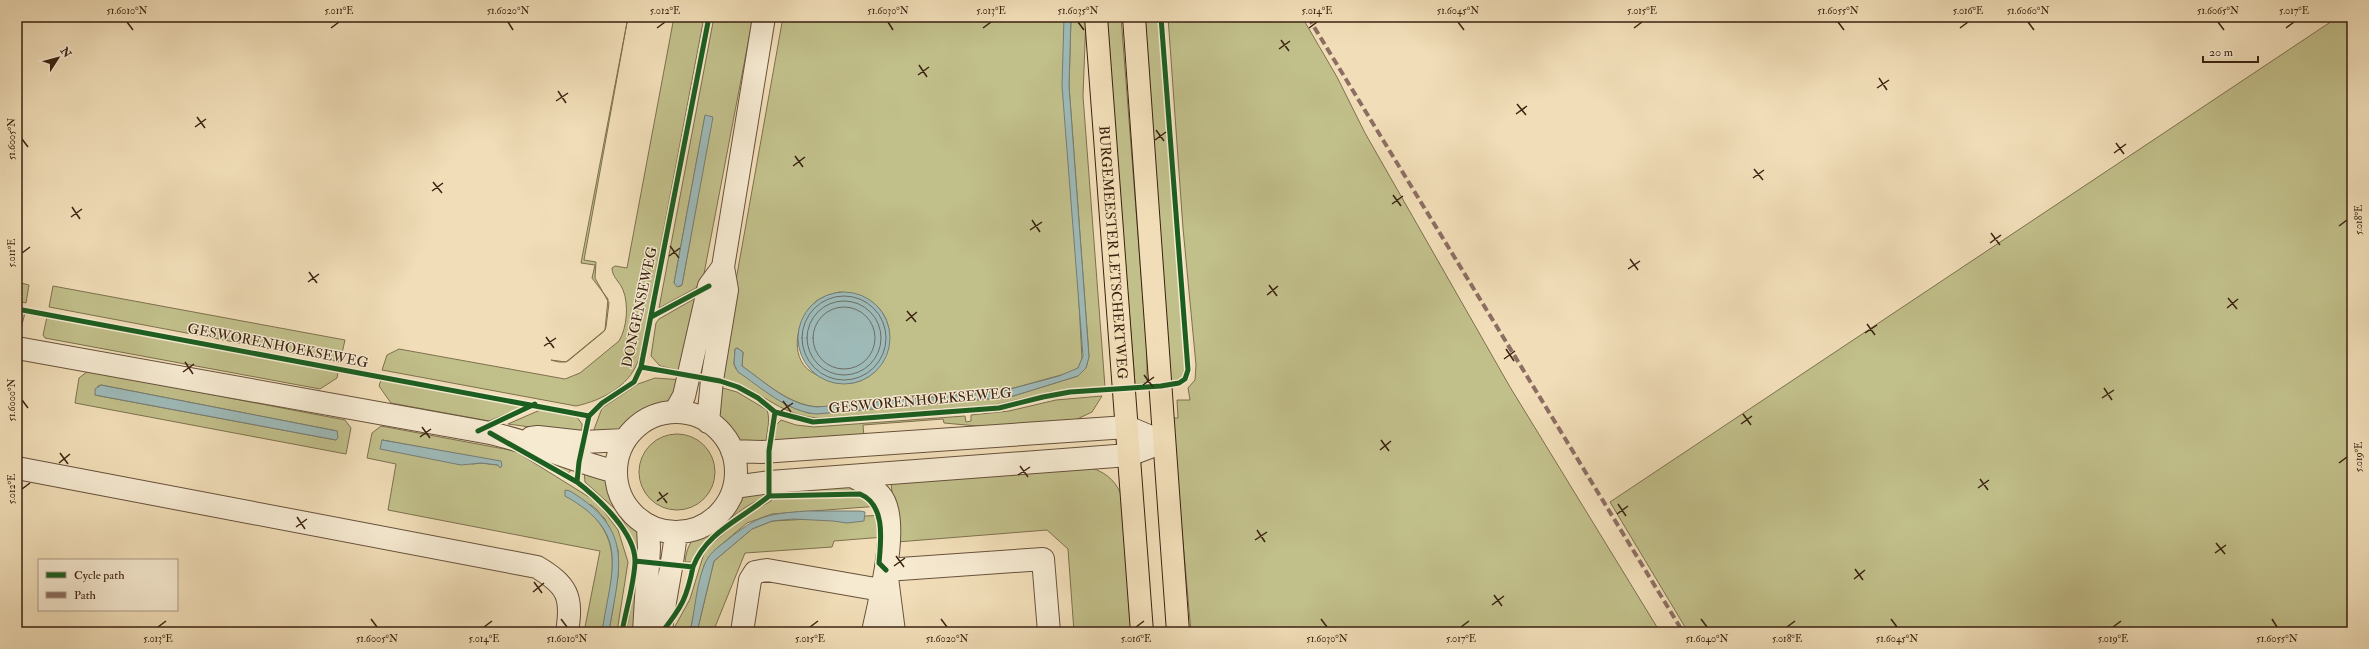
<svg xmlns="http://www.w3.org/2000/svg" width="2369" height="649" font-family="'IM FELL Double Pica',serif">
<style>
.green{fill:#c1bf8a;stroke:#7e704e;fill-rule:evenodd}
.water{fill:#9ebab8;stroke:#767d75}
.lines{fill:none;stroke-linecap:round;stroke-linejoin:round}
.shore{stroke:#6c6e64;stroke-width:1}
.minor-casing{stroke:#68513b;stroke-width:24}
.major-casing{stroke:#3b2211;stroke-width:24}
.minor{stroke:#f6ead1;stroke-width:22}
.major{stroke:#f1deb8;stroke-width:22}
.quiet{stroke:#8d6e63;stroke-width:4;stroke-dasharray:8 4;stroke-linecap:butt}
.cycleway-casing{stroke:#f6ead1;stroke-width:8}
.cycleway{stroke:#1b5e20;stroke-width:5}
.ticks{fill:none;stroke:#3b2211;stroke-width:1.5}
.labels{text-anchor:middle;stroke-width:3;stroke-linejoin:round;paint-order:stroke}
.street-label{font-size:14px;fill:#3b2211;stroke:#f6ead1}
.neatline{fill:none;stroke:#3b2211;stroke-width:1.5}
.ticks-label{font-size:10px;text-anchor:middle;fill:#3b2211}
</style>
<rect width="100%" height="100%" fill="#f1deb8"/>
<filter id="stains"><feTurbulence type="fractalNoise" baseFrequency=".005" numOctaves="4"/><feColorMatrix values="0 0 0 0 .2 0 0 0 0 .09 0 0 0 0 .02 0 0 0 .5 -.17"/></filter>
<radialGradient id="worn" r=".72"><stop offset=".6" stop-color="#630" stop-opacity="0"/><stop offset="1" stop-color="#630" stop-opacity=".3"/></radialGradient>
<path class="green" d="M628 17 584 260 596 262 595 278 609 303 606 327C605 330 604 332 602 333L568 361C562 363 557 362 551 360L566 362 605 330 608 299 592 278 595 265 581 263Z
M674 17H704L640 355C633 384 604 400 576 406L382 370 387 355 399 349 565 379 580 373 619 341C627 328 629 304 623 290 620 282 612 277 612 268L615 266 627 268Z
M714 17H753L703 279 696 288 659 308ZM705 116 712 117 682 285 679 287 674 283Z
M783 17H1064L1082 359 1078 368 1072 372 1003 391 824 407C792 408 767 384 742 366L743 352 737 348 735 349 734 364 736 369 787 405 808 413H823L1010 397 1078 376 1086 368 1089 356 1069 86 1071 17H1086L1083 96 1105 387 1050 392 995 405 819 418C777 416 759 386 721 379L733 297ZM839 292C928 296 887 423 810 371 789 356 797 321 812 305 819 297 829 295 839 292Z
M1106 17H1121L1147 351V383L1135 384Z
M1142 17H1158L1185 368 1182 378 1170 382Z
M1168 17H1302L1337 77 1365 133 1510 387 1660 632H1191L1172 418H1178L1177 400H1190L1188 388 1195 380 1196 365 1183 228Z
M2338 17H2352V632H1688L1610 502Z
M17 282 29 285 26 303 17 301Z
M53 286 345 340 340 362 49 307Z
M699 296 686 372 660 366 651 356 656 323 659 319Z
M17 311 25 313 20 332H17Z
M47 317 338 372 337 378 320 389 45 338 43 335Z
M88 371 345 420 351 428 346 454 75 403 79 378ZM101 385 337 431 336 440 95 395 98 386Z
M655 378 684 380 668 407 646 417 625 432 592 435 602 408 638 384Z
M381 380 522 406 523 407 489 421 391 403 379 386Z
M719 387 737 392 767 410C771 421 766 432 766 444 757 443 744 444 735 441 715 433 719 403 719 387Z
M1102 396 1092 412 1073 421 988 427 944 423 943 419 863 425 864 437 772 440 774 427 781 420 796 425 814 427 965 416 966 422 971 421V415L1009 411 1056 400Z
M540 410 577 417 582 424V434L508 424Z
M381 426 515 451 597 502 618 530 628 562 617 632H609L618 576V550L605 519 596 509 591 505 576 502C629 537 611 579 602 632H584L600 551 388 510 396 464 367 458 372 433ZM382 440 388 441 501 462 498 465 481 463 473 464Z
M639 472a38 38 0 1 1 76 0a38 38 0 1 1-76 0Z
M543 459 575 467 567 474Z
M1092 468C1109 474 1117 483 1123 499L1133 632H1074L1068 549 1047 530 897 542 891 482Z
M584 470 610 479 624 507 639 525V556L626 526 615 509 585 482Z
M853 485 880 506 772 514 747 523 716 549 704 565 690 632H672L690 599 705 550 744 516 771 501 774 487Z
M768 491C765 499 753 502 746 507 727 520 700 539 693 562H685C688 532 705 534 723 516 729 510 733 500 741 495 748 491 761 492 768 491Z
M885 515 884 537 834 541 832 547 745 553 713 632H697L714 561 752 529 772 521Z
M638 571 636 632H626Z"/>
<path class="water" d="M1064 17H1071L1069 86 1089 357 1086 368 1078 376 1010 397 816 414C786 411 762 388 738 372L734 364 735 349 737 348 743 352 742 366C765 382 788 405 817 407L1003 391 1059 376 1078 368 1083 356 1062 86Z
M705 115 713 117 682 285 677 287 674 283Z
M798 338a46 46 0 1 1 92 0a46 46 0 1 1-92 0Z
M101 385 337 431 338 438 336 440 95 395V389Z
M382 440 501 461 502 466 500 468 498 465 481 463 461 465 380 449Z
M565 490 570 491C636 531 619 568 609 632H602C611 570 632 533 565 496Z
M807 511H860L865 512 864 521 847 523 833 521 793 519 772 521 752 529 714 561 697 632H690C695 611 696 586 704 566 708 554 717 548 726 541 758 515 767 514 807 511Z"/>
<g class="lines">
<path class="shore" d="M802 338a42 42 0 1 1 84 0a42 42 0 1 1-84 0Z
M807 338a37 37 0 1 1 74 0a37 37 0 1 1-74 0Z
M813 338a31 31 0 1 1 62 0a31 31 0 1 1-62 0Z"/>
<defs>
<path id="minor" d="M17 348 490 433C532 442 573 461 616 472
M675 412 684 396 709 286 723 267
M616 472a60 60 0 1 1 120 0a60 60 0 1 1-120 0Z
M708 422 712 380 727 290 723 267 764 17
M531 438 538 437 583 442 625 440
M732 451 761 452 1127 427 1163 442
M17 468 537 567C567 585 573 596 567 632
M852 476C862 481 872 486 880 495 902 518 879 602 873 632
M734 487 770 482 1129 455 1163 442
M644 632 649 548 648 526
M661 632C664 598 673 566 676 532
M742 632 750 580 755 572 767 570 881 590
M894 632 886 570 1043 559 1049 632"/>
<g id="major">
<path id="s1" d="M1096 17 1142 632"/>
<path d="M1134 17 1178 632"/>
</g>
</defs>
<use href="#minor" class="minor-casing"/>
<use href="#major" class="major-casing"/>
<use href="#minor" class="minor"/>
<use href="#major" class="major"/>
<path class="quiet" d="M1308 17 1683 632"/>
<defs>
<path id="cycleway" d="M17 309 589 416
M651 317 709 286
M641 367 720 381 738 387 758 398 775 412 813 422 999 408 1043 397 1070 392 1161 386 1179 383 1185 379 1188 370 1161 17
M478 431 535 404
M490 433 577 482
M769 496 860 494C886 505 881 540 879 563L886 570
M635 561 693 567C706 532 742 519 769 496V451L775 412
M622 632C626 609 634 585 635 562 636 533 598 498 577 482L579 462 589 416 602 403 634 382 641 367 709 17
M662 632C682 607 687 597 693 567"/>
</defs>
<use href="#cycleway" class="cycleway-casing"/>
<use href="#cycleway" class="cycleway"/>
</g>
<path class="ticks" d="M127 22 133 30M508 22 513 30M888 22 893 30M1078 22 1084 30M1458 22 1464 30M1838 22 1844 30M2028 22 2034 30M2218 22 2224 30M331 28 339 22M657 28 665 22M983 28 991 22M1309 28 1317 22M1634 28 1642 22M1960 28 1968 22M2286 28 2294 22M1281 40 1289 51M1279 49 1290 41M919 65 927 77M918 75 929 67M1879 78 1887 90M1877 88 1889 80M558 91 566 103M556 101 568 93M1517 104 1526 115M1516 114 1527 106M197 117 205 128M195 127 206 119M1156 130 1164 141M22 139 28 147M1155 140 1166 132M2116 143 2124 154M2114 153 2126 144M795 156 803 167M793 166 805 157M1754 169 1763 180M1753 178 1764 170M433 182 442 193M432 191 443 183M1393 195 1401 206M1392 204 1403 196M72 207 80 219M71 217 82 209M1032 220 1040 232M2339 226 2347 220M1030 230 1042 222M1991 233 2000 245M1990 243 2001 235M670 246 679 258M22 253 30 247M669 256 680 248M1630 259 1638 270M1628 269 1640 261M309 272 317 283M308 282 319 274M1269 285 1277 296M1267 295 1278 286M2228 298 2237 309M2227 308 2238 299M907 311 916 322M906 321 917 312M1867 324 1875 335M1865 333 1877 325M546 337 554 348M544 346 556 338M1506 349 1514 361M1504 359 1515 351M185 362 193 374M183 372 194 364M1144 375 1153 387M1143 385 1154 377M2104 388 2112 400M2102 398 2114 390M22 400 28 408M783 401 791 412M781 411 793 403M1743 414 1751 425M1741 424 1752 416M422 427 430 438M420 437 431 429M1381 440 1389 451M1380 450 1391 441M60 453 68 464M59 463 70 454M2339 463 2347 457M1020 466 1028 477M1018 475 1030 467M1980 479 1988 490M1978 488 1989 480M22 489 30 483M659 492 667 503M657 501 668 493M1618 504 1626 516M1617 514 1628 506M297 517 305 529M296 527 307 519M1257 530 1265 542M1255 540 1267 532M2216 543 2225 554M2215 553 2226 545M896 556 904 567M894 566 905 558M1855 569 1863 580M1854 579 1865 570M534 582 542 593M533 592 544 583M1494 595 1502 606M1492 605 1504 596M371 619 377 627M561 619 567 627M941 619 947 627M1321 619 1327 627M1701 619 1707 627M1891 619 1897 627M2272 619 2277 627M158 627 166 621M484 627 492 621M810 627 818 621M1136 627 1144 621M1461 627 1469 621M1787 627 1795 621M2113 627 2121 621"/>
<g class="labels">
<g class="street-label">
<text dy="5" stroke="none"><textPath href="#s1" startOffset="236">BURGEMEESTER LETSCHERTWEG</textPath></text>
<text transform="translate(639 307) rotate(-78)" y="5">DONGENSEWEG</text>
<text transform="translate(278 345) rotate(11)" y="5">GESWORENHOEKSEWEG</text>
<text transform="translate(920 400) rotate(-5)" y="5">GESWORENHOEKSEWEG</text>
</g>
</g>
<rect width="2369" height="649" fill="none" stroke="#f1deb8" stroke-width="44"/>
<rect x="38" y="559" width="140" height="52" fill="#f6ead1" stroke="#ab9a84"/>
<rect x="46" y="572" width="20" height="6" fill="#1b5e20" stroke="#ab9a84"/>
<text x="74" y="579" font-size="12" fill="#3b2211">Cycle path</text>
<rect x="46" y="592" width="20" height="6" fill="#8d6e63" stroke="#ab9a84"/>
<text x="74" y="599" font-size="12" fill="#3b2211">Path</text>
<g transform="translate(58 58) rotate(54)" stroke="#f6ead1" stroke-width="3" paint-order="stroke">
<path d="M0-3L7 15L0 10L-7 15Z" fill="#3b2211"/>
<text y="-6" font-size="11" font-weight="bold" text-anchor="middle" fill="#3b2211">N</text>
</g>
<path d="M2203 56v6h55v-6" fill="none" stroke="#3b2211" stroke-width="2"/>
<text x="2209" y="56" font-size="12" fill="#3b2211" stroke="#f6ead1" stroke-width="3" paint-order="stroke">20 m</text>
<rect x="22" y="22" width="2325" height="605" class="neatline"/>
<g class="ticks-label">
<text x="127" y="14">51.6010°N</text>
<text x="339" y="14">5.011°E</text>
<text x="508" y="14">51.6020°N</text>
<text x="665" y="14">5.012°E</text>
<text x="888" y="14">51.6030°N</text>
<text x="991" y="14">5.013°E</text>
<text x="1078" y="14">51.6035°N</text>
<text x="1317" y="14">5.014°E</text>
<text x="1458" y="14">51.6045°N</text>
<text x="1642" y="14">5.015°E</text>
<text x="1838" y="14">51.6055°N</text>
<text x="1968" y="14">5.016°E</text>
<text x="2028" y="14">51.6060°N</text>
<text x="2218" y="14">51.6065°N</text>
<text x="2294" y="14">5.017°E</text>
<text transform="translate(11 139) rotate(-90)" y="4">51.6005°N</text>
<text transform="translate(2358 220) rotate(-90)" y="4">5.018°E</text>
<text transform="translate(11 253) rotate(-90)" y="4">5.011°E</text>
<text transform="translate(11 400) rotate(-90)" y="4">51.6000°N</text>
<text transform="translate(2358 457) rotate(-90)" y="4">5.019°E</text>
<text transform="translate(11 489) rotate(-90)" y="4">5.012°E</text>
<text x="158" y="642">5.013°E</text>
<text x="377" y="642">51.6005°N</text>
<text x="484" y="642">5.014°E</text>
<text x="567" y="642">51.6010°N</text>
<text x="810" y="642">5.015°E</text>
<text x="947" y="642">51.6020°N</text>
<text x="1136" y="642">5.016°E</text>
<text x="1327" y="642">51.6030°N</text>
<text x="1461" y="642">5.017°E</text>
<text x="1707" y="642">51.6040°N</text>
<text x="1787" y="642">5.018°E</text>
<text x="1897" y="642">51.6045°N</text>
<text x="2113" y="642">5.019°E</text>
<text x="2277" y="642">51.6055°N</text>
</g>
<rect width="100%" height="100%" filter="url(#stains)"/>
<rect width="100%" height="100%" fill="url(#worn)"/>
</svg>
